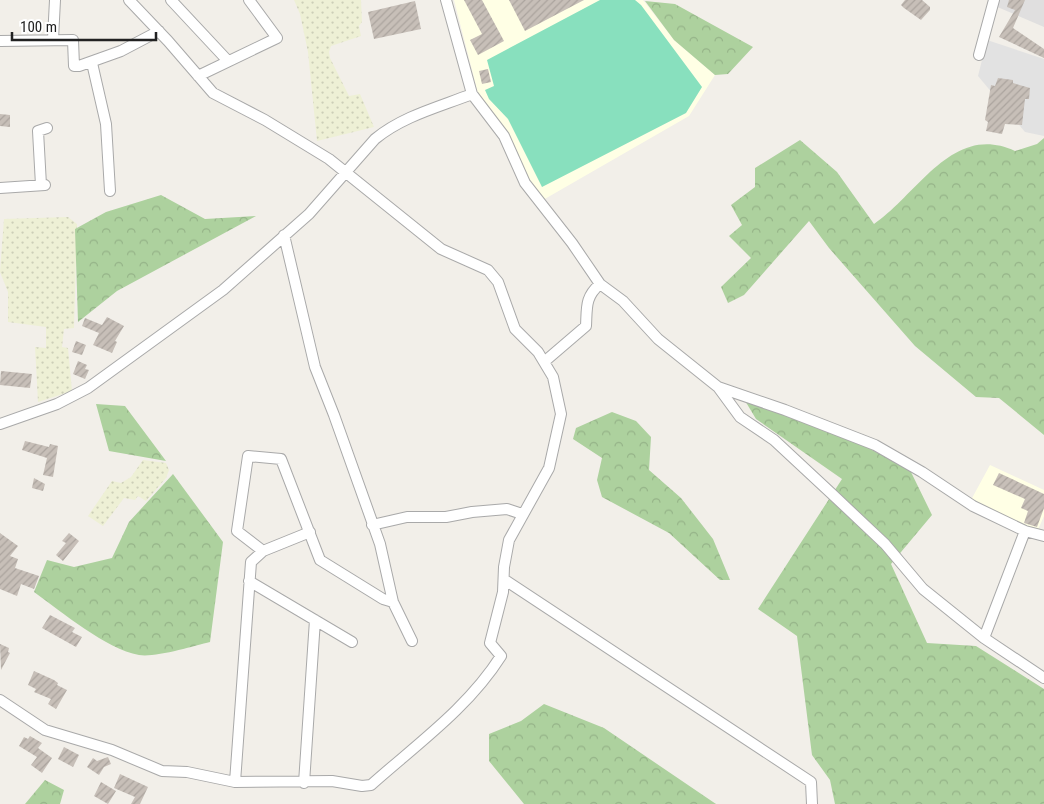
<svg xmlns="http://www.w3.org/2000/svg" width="1044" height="804" font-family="'Roboto Condensed',sans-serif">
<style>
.residential{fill:#e0dfdf}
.education{fill:#ffffe5}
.farmland{fill:url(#farmland-dots)}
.forest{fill:url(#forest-crowns)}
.pitch{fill:#88e0be}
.parking{fill:#e2e2e2}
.building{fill:url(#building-hatch)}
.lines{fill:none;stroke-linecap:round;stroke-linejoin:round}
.street-casing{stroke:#a9a9a9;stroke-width:12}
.street{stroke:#fff;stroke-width:10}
</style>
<defs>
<pattern id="farmland-dots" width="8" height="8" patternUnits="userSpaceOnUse" patternTransform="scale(1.25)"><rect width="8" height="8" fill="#eef0d5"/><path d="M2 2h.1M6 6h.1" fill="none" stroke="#ccceb7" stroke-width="1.8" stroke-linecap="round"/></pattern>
<pattern id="forest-crowns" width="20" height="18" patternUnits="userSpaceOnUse" patternTransform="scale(1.25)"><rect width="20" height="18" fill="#add19e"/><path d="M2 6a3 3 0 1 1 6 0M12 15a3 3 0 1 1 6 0" fill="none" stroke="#95b388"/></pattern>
<pattern id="building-hatch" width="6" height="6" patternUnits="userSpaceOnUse" patternTransform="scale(1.25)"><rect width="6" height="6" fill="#c7bfb8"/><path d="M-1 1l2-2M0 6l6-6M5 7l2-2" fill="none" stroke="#aba49e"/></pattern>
</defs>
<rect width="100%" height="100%" fill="#f2efe9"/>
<path class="residential" d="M989 0H1044V27L988 3Z"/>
<path class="education" d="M454 0H643L674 40 715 75 689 116 543 200 527 180 479 97Z
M990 465 1044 490V516L1037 532 971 500Z"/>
<path class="farmland" d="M294 0H361L362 22 359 26 361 36 331 46 329 52 330 58 349 96 360 94 374 127 317 141 308 52 300 14Z
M68 217 77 224 74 328 64 329 62 347 68 348 72 391 38 402 35 347 46 348V327L8 322V292L0 272 4 219Z
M143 460 166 463 169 470 166 478 146 501 138 496 135 500 124 498 103 526 88 516 112 481 121 483 131 477Z"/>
<path class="forest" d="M645 1 675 4 753 47 728 74 715 75 674 40Z
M1044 138V435L999 398 976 397 915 346 829 248 809 221 744 295 728 303 721 287 751 258 729 236 742 225 731 205 755 187V168L800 140 837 172 874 224C918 194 953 122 1015 151L1037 144Z
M161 195 205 219 256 216 117 291 78 322 75 229 106 212Z
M744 399 861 444 910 470 932 515 891 564 927 643 976 646 1044 689V804H835L830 780 812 755 797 636 758 609 842 479 756 419Z
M96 404 125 406 166 461 109 451Z
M612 412 636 421 651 437 649 470 681 498 713 539 730 580H720L669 533 602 497 597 480 602 458 573 439 576 428Z
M173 474 223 542 210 642C194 646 154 658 139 655 106 649 62 612 34 592L47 560 74 567 112 558 129 522Z
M544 704 604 728 716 804H524L489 761V734L521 721Z
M45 780 64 790 60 804H25Z"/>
<path class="pitch" d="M600 0H635L641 5 702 87 686 113 542 187 508 119 489 99 485 90 494 86 487 60Z"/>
<path class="parking" d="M987 40 1044 59V136L1025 132 978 76Z"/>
<path class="building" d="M464 0H482L504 41 478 55 470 40 482 34Z
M509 0H584L525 31Z
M905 0H922L930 7V10L921 20 904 8 901 5Z
M1009 0H1025L1013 28 1044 49V58L999 37 1015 10 1007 7Z
M415 1 421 29 374 39 368 12Z
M488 69 491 82 482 84 479 71Z
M998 78 1013 80V83L1030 88 1029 99H1025L1022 125 1005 124 1002 134 986 131 988 122 985 120 991 85 995 86Z
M0 114 10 115V127L0 126Z
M107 317 124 326 115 341 117 342 112 353 93 345 99 333 82 326 85 318 102 325Z
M76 341 86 345 82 355 72 352Z
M78 361 87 365 85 369 89 370 85 379 73 374Z
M1 371 32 374 30 388 0 385Z
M25 441 49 447 50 444 58 446 53 477 43 475 47 458 22 450Z
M999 473 1044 494V508L1037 527 1024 523 1028 511 1021 508 1025 499 993 485Z
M34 478 45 484 43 491 32 488Z
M0 533 18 546 10 556 18 559 15 568 39 576 34 589 21 584 17 596 0 589Z
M69 533 79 541 63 561 56 555 66 543 62 541Z
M50 615 75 628 72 632 82 637 76 647 42 628Z
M0 644 9 648 8 652 10 653 1 670Z
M34 671 54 680 58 683 57 685 67 690 56 709 48 704 51 699 34 692 36 689 28 685Z
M30 736 42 743 38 748 52 758 42 773 31 765 37 757 19 746 24 737 28 739Z
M64 747 79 755 73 767 58 759Z
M108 757 111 764 104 767 99 775 87 767 93 758 97 761Z
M120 774 148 787 140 804H131L135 797 114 788Z
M101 782 116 791 108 804 94 796Z"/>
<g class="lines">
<defs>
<path id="street" d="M171 0 228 61
M53 39 55 0
M0 41 73 40 74 66H79L121 51 159 31
M979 55 994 0
M92 63 106 124 110 191
M198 76 277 38 249 0
M472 94 504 136 525 183 572 243 600 284 623 301 658 339 718 387 785 410 875 445 922 472 973 506 1025 531 1044 536
M41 185 38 131 47 128
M0 188 45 185
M284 235 315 367 334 415 380 544 393 602 412 641
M544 362 586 326C587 307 585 297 600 284
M718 387 740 417 774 440 832 494 885 544 923 589 984 638 1044 678
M0 424 57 404 88 388 223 290 309 214 375 139C403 116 439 107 472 94L446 0
M372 525 407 517H446L472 512 507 509 522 514
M263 551 237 531 248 456 281 459 320 560 383 599 393 602
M505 580 811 782 812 804
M249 581 352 642
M984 638 1025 531
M0 700 45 730 112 750 162 771 187 772 235 782 332 781 362 786 371 785C417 744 468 708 501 656L490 643 503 592 504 567 509 540 549 468 561 414 553 377 538 352 515 329 498 282 488 270 441 249 329 159 265 120 213 93 168 41 129 0
M235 782 251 562 263 551 310 532
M304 783 315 620"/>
</defs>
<use href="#street" class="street-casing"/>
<use href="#street" class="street"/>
</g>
<path d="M12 32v8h144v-8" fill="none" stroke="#222222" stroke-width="2.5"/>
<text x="20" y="32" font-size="15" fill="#222222" stroke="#ffffff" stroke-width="4" paint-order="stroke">100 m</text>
</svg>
